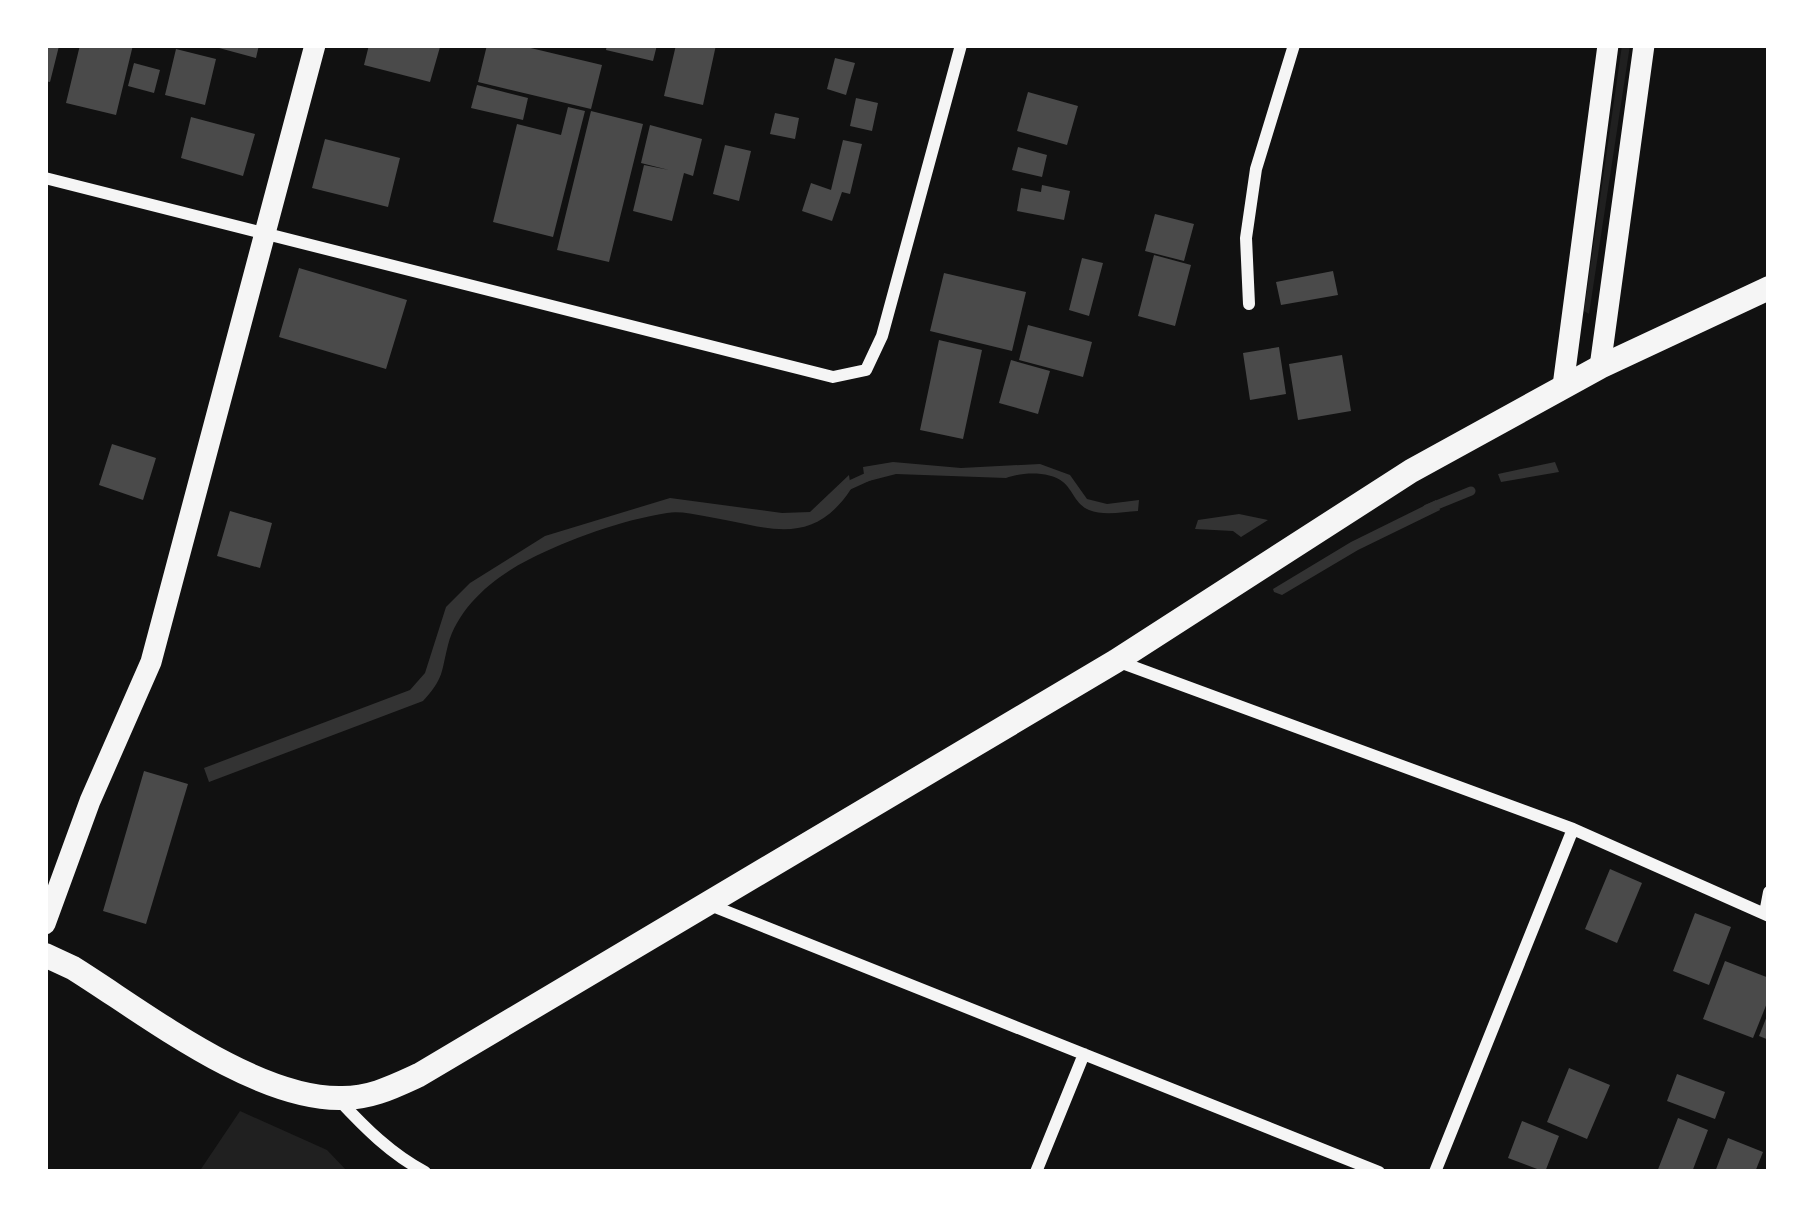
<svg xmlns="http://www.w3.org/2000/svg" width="1814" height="1217" font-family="'Golos Text',sans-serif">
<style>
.green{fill:#202020}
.water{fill:#333}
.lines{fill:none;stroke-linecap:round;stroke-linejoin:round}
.stream{stroke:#333;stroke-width:9}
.building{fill:#4a4a4a}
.minor{stroke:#f5f5f5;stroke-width:12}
.tertiary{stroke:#f5f5f5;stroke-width:21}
.secondary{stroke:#f5f5f5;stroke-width:24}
</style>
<rect width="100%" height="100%" fill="#111"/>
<path class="green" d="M1622 45H1630L1589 314 1584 311Z
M240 1111 327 1150 348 1172H199Z"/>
<path class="water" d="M893 462 961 468 1040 464 1070 475 1087 499 1107 504 1139 500 1138 511C1123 512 1103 516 1089 510 1075 504 1073 490 1063 482 1049 471 1022 472 1006 478L896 474 865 482 863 467Z
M1555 462 1559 472 1501 482 1498 474Z
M849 475 851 489C811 550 766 526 704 516 692 514 679 511 667 513 622 520 569 539 528 560 494 577 458 607 448 645 441 673 444 678 423 701L209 782 204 768 410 690 425 673 446 607 470 583 545 536 670 498 782 513 810 512Z
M1436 500 1440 510 1358 550 1282 595 1274 592 1273 589 1351 542Z
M1239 514 1268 520 1241 537 1233 531 1195 529 1198 520Z"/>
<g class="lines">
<path class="stream" d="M843 488 876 473
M1427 509 1471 491"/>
</g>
<path class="building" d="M45 45 59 46 50 82 45 81Z
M80 45H133L116 115 66 103Z
M208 45H259L256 58Z
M369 45 440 47 430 82 364 65Z
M487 45H518L602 65 591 109 478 82Z
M607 45H657L653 61 606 50Z
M676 45H716L703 105 664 96Z
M176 49 216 59 205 105 165 95Z
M835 58 855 63 846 95 827 89Z
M134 63 160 70 154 93 128 86Z
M477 85 528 98 523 120 471 108Z
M1028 92 1078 106 1067 145 1017 131Z
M856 98 878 103 872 131 850 126Z
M568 107 585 111 553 237 493 222 517 124 561 135Z
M591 111 643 124 609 262 557 250Z
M775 113 799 118 795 139 770 134Z
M191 117 255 134 243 176 181 158Z
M650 125 702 139 693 176 684 173 672 221 633 211 644 165 669 170 641 163Z
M325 139 400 158 388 207 312 188Z
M843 140 862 144 850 194 842 192 832 221 802 211 811 183 831 190Z
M725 145 751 151 739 201 713 194Z
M1018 147 1047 155 1042 177 1012 170Z
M1042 185 1070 191 1064 220 1017 211 1021 188 1041 192Z
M1155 214 1194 224 1184 261 1145 251Z
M1154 255 1191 265 1175 326 1138 316Z
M1082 258 1103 263 1089 316 1069 310Z
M299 268 407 300 386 369 279 337Z
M1333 271 1338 295 1281 305 1276 282Z
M944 273 1026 292 1012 351 930 331Z
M1028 325 1092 342 1083 377 1019 360Z
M939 340 982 350 963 439 920 430Z
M1279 347 1286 394 1250 400 1243 353Z
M1342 355 1351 411 1298 420 1289 364Z
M1011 360 1050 371 1038 414 999 403Z
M112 444 156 458 143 500 99 485Z
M230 511 272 523 260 568 217 556Z
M144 771 188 784 146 924 103 911Z
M1610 869 1642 883 1617 943 1585 929Z
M1695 913 1731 927 1709 985 1673 971Z
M1725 961 1769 978V998L1753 1038 1703 1019Z
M1769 1011V1040L1759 1036Z
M1569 1068 1610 1085 1587 1139 1547 1122Z
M1677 1074 1725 1092 1715 1119 1667 1101Z
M1678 1118 1708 1130 1692 1172H1657Z
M1522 1121 1559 1136 1545 1172 1508 1158Z
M1728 1138 1763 1152 1755 1172H1715Z"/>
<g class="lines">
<path class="minor" d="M45 178 833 377 866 370 882 336 961 45
M1249 304 1246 238 1256 169 1294 45
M1117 661 1573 829 1769 916
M710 905 1379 1172
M1765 913 1769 892
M339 1100C365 1128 391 1154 425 1172
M1036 1172 1084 1054
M1435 1172 1573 829"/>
<path class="tertiary" d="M1600 367 1644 45
M1563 386 1608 45
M45 924 90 801 151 662 315 45"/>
<path class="secondary" d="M45 955 73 968C145 1013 253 1098 339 1098 369 1099 393 1087 419 1075L1116 661 1411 471 1600 367 1769 288"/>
</g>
<rect width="1814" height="1217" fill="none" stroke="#ffffff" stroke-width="96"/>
</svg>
